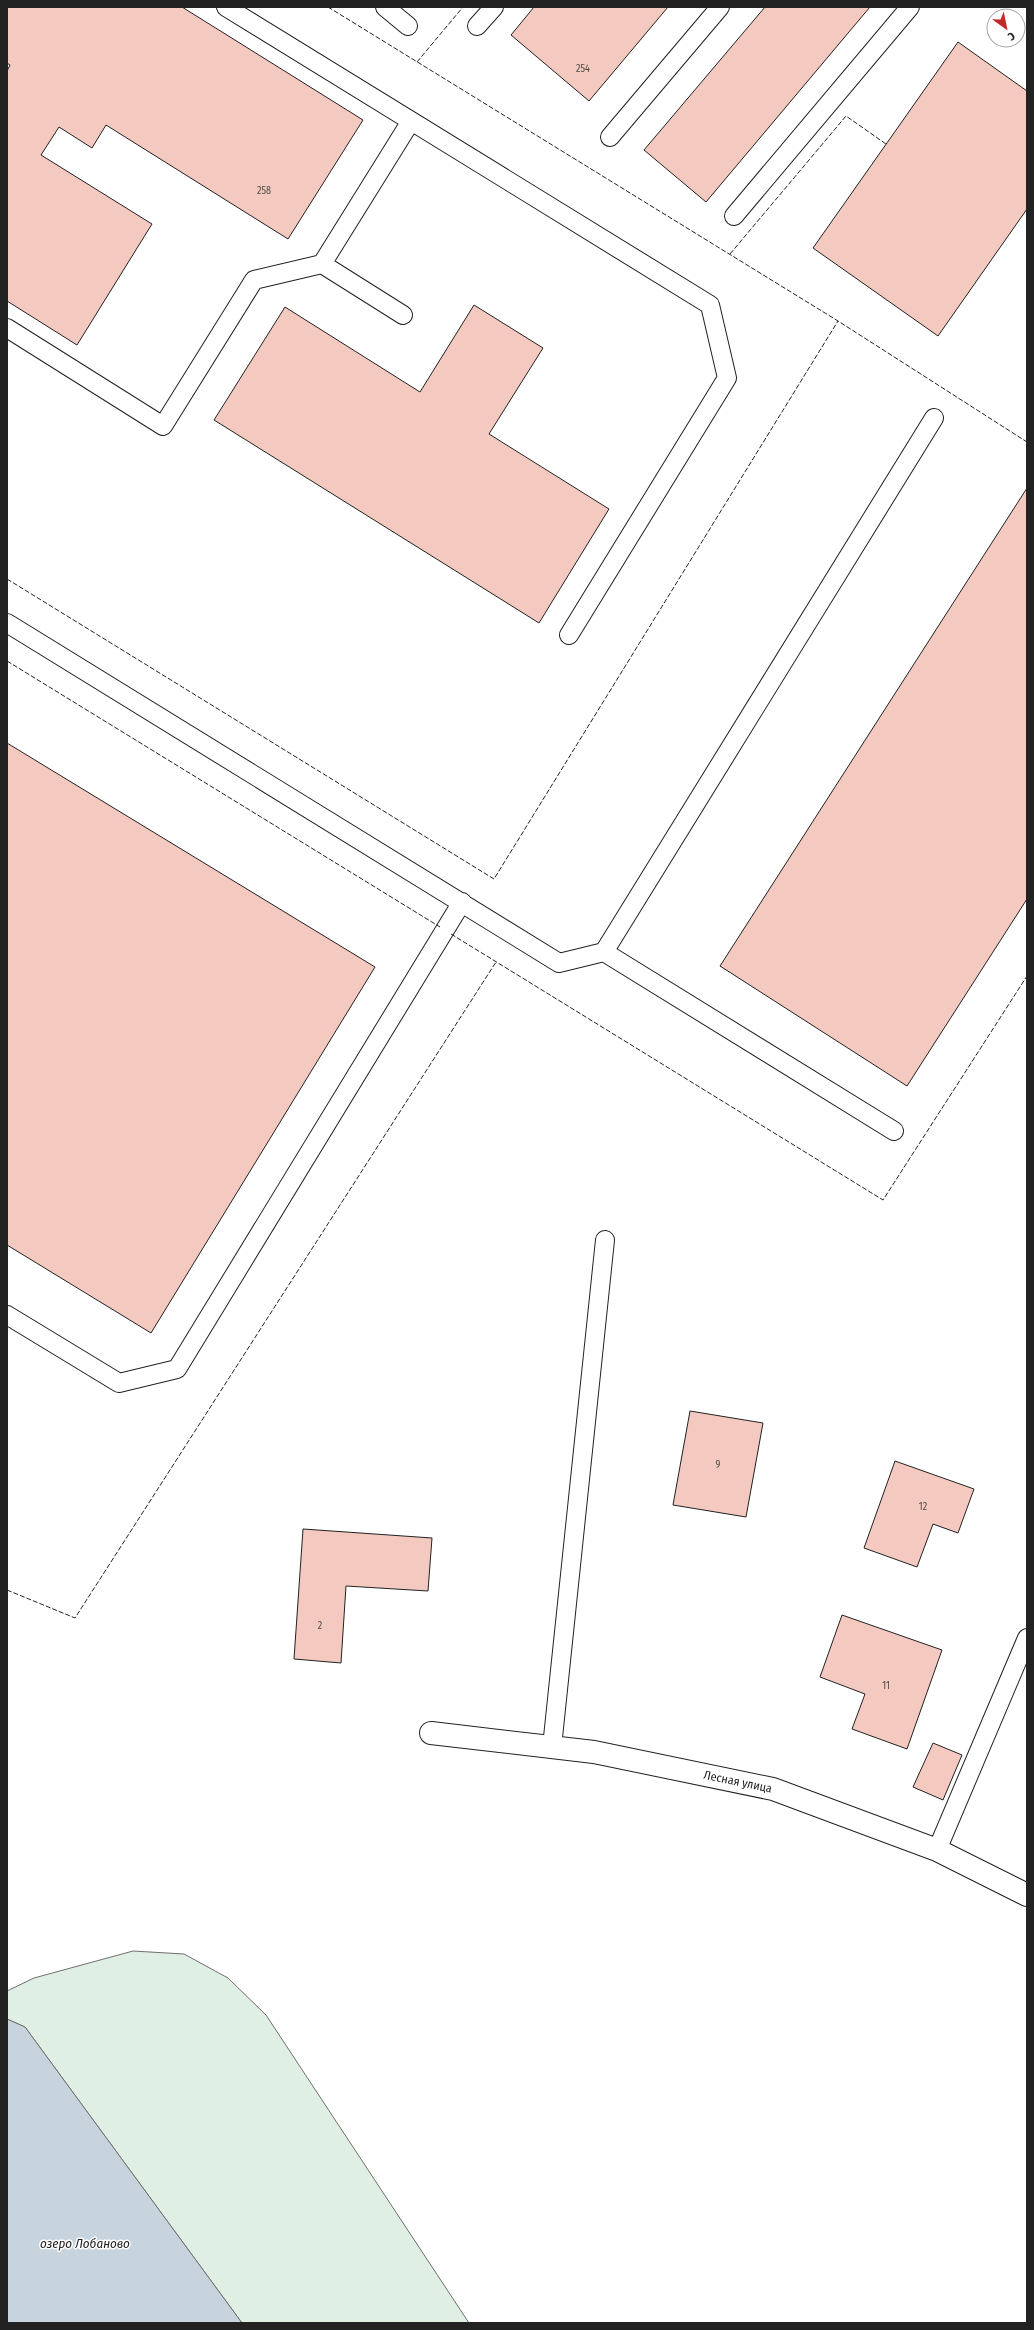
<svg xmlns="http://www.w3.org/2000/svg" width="1034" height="2330" font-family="'Fira Sans Condensed',sans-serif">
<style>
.green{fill:#e0efe3;stroke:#6f6f6f}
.water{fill:#c7d3dd;stroke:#6f6f6f}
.building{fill:#f3c9c0;stroke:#222}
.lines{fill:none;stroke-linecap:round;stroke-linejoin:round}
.service-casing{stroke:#222;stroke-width:20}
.minor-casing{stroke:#222;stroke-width:24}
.service{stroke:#fff;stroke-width:18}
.minor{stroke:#fff;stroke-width:22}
.fence{stroke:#222;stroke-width:1;stroke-dasharray:5 2;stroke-linecap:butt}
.labels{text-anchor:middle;stroke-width:3;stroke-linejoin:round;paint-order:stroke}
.number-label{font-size:10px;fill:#564c4a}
.street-label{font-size:12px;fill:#222;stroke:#fff}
.water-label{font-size:13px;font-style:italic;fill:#222;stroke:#fff}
</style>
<rect width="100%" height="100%" fill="#fff"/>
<path class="green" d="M133 1951 184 1954 228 1978 266 2015 469 2323H242L25 2027 7 2019V1991L34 1978Z"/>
<path class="water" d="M7 2019 25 2027 242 2323H7Z"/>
<path class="building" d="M7 7H182L363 120 288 239 106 125 92 148 59 127 41 155 152 224 77 345 7 301V71L10 65 7 63Z
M534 7H668L589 101 511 35Z
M765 7H870L706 202 644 150Z
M958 42 1027 91V209L938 336 813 248Z
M474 305 543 348 489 434 609 509 539 623 214 420 285 307 420 392Z
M1027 488V899L907 1086 720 966Z
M7 743 375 967 151 1333 7 1245Z
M690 1411 763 1423 746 1517 673 1505Z
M895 1461 974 1489 958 1533 933 1524 917 1567 864 1548Z
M303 1529 432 1538 428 1591 346 1586 341 1663 294 1659Z
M842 1615 942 1650 907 1749 852 1729 865 1694 820 1677Z
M933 1743 962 1755 943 1800 913 1787Z"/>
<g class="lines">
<defs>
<path id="service" d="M226 7 710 305 727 378 569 635
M385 7 408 26
M477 26 494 7
M610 137 720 7
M734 216 910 7
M322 264 403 315
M7 328 163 426 254 280 322 264 411 121
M7 623 559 963 604 952 934 418
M604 952 894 1131
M7 1315 119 1383 177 1369 462 902
M552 1747 605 1240
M937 1850 1027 1638"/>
<g id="minor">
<path id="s1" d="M431 1733 594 1752 773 1789 937 1850 1027 1895"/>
</g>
</defs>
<use href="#service" class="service-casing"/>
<use href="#minor" class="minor-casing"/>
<use href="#service" class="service"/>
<use href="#minor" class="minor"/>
<path class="fence" d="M328 7 838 321 1027 442
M417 62 463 7
M730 254 846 116 886 144
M7 579 494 879 838 321
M7 661 440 927
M451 934 883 1200 1027 976
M7 1590 75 1618 496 962"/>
</g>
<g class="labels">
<g class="number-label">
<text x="583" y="72">254</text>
<text x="264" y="194">258</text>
<text x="718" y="1468">9</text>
<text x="923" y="1510">12</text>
<text x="320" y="1629">2</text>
<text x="886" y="1689">11</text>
</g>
<g class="street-label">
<text dy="4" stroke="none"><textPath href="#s1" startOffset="311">Лесная улица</textPath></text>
</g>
<g class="water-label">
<text x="85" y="2248">озеро Лобаново</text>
</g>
</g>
<rect width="1034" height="2330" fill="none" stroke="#222222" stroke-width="16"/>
<g transform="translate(1006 28) rotate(147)"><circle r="19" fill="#ffffff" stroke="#a7a7a7"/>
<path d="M0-3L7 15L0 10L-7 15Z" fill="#c62828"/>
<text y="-6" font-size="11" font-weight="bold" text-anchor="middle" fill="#222222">С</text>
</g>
</svg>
